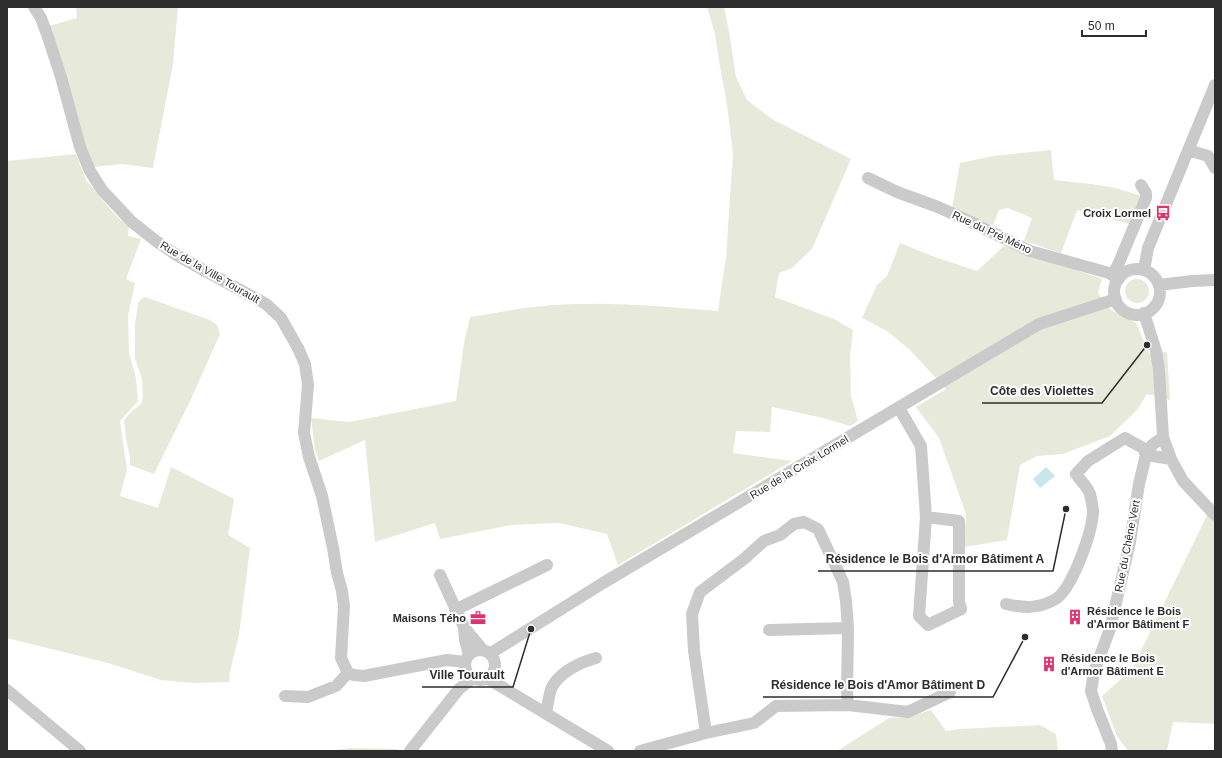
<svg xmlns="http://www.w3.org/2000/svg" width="1222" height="758" font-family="Helvetica,sans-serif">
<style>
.green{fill:#e7eada}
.water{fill:#c6e6ea}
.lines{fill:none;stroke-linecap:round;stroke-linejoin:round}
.minor{stroke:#cacaca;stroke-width:12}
.labels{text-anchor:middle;stroke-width:4;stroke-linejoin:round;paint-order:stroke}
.poi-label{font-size:11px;font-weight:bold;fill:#2d2d2d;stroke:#fff;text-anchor:end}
.street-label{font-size:11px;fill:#2d2d2d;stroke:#fff}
.leader{fill:none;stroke:#2d2d2d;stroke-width:1.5}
.callout-dot{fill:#2d2d2d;stroke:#fff;stroke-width:1.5}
.callout-label{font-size:12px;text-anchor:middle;font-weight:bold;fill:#2d2d2d;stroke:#fff;stroke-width:4;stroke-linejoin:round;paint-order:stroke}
</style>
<rect width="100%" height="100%" fill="#fff"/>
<path class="green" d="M76 7H178L173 64 153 168 122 164 94 167 86 152 49 26 77 18Z
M707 7H724L729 31 736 77 747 100 772 119 851 159 812 249 792 268 779 273 775 297 834 319 853 330 850 357 851 396 858 421 850 426 823 418 772 407 770 432 736 431 733 453 792 461 618 565 607 534 559 523 511 525 440 539 435 523 375 542 365 440 319 461 315 450 311 418 349 422 456 401 464 343 470 317C491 314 512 309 534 307 595 300 657 306 718 311L726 257 733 154 727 105 719 61 715 34Z
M1051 150 1054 180 1091 184 1116 188 1141 196 1129 224 1077 210 1061 253 1024 241 1032 218 1008 208 999 210 993 225 965 215 952 208 960 163 993 156Z
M76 154 86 180 114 214 129 227 128 236 141 239 126 279 135 283 128 316 129 353 136 378 138 401 120 421 127 470 120 496 158 508 171 467 234 499 228 535 250 548 239 635 230 672 229 682 193 683 161 680 108 663 7 638V161Z
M900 243 932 256 977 271 1005 245 1102 279 1098 293 1111 310 1136 323 1149 353 1167 352 1170 400 1147 394 1137 410 1110 436 1063 454 1037 456 1020 465 1007 540 964 547 966 514 939 438 916 407 946 389 910 350 887 331 862 318 877 285 887 276Z
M1125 291a12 12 0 1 1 24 0a12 12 0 1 1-24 0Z
M145 297 210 320 217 325 220 334 191 399 154 474 130 465V457L126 439 124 420 132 411 141 404 143 397 142 379 135 359V325L138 303 141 299Z
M1215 499V724L1173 722 1167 751H1128L1117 736 1102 696 1132 669Z
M931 710 946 731 960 729 1040 725 1056 734 1058 751H837L889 718 909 717Z
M351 748 398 749 396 751H325Z"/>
<path class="water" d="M1046 467 1055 476 1040 488 1033 479Z"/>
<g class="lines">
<path class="minor" d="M34 7 41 18 48 37 61 77 80 147 90 171 102 190 132 222 156 241 178 256 266 304 281 318 298 348 305 364 308 385 304 433 309 457 322 496 333 548 337 573 342 591 344 606 341 658 348 673 354 675 364 676 447 660 465 662
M1188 150 1208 156 1215 168
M868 178 897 192 938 207 971 222 1030 251 1109 273 1119 279
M1114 292a23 23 0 1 1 46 0a23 23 0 1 1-46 0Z
M1144 270 1148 248 1215 85
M1112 275 1118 265 1146 198V193L1141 185
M1159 285 1192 281 1215 280
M1144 313 1156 351 1159 370 1163 437 1171 459 1183 481 1215 515
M899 408 921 446 926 517 919 616 928 625 961 609 959 602V521L926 517
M1146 455 1171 459
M440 575 464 627
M1006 604C1024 608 1037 609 1054 600 1072 591 1092 532 1093 512 1093 507 1091 499 1090 494 1088 487 1080 480 1076 474L1088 461 1125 438 1143 448 1146 455
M455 610 547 565
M769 630 848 628 847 691 848 705
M465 665a15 15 0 1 1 30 0a15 15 0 1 1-30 0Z
M491 653 603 583 1039 324 1116 299
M469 654 465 640 464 627 482 649
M487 678 608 751
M7 690 80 751
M285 696 308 697 336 686 348 673
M546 713C548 705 549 691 553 685 562 671 581 662 596 658
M706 733 694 651 692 614 700 592 744 559 764 541 780 535 794 524 804 522 818 529 838 571 843 582 846 601 848 628
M410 751 459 689 473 678
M640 751 706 733 754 723 776 706 848 705 908 712 950 692
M1112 751 1111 744 1097 709 1091 691 1094 672 1110 629 1130 542 1139 484 1146 455 1152 445 1163 437"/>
</g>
<defs>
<symbol id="bus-bare" viewBox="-9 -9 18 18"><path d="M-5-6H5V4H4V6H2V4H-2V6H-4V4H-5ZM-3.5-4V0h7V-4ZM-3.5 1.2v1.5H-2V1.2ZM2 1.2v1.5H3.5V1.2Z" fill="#e1316e" stroke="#fff" stroke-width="2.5" paint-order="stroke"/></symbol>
<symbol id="building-bare" viewBox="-9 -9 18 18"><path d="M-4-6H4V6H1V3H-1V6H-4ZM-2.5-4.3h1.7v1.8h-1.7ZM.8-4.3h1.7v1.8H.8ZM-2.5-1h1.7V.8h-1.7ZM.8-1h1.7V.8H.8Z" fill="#e1316e" stroke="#fff" stroke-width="2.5" paint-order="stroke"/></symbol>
<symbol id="office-bare" viewBox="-9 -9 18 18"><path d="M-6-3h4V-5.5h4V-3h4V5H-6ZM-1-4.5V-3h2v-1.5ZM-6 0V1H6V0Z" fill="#e1316e" stroke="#fff" stroke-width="2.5" paint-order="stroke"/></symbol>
</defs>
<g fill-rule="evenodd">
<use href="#bus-bare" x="1152" y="202" width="22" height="22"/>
<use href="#building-bare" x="1064" y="606" width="22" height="22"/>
<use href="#office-bare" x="467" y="607" width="22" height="22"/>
<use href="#building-bare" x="1038" y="653" width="22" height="22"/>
</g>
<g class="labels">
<g class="poi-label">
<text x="1151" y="217">Croix Lormel</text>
<text x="1087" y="615" text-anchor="start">Résidence le Bois<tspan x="1087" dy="13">d'Armor Bâtiment F</tspan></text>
<text x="466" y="622">Maisons Tého</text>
<text x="1061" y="662" text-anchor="start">Résidence le Bois<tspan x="1061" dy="13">d'Armor Bâtiment E</tspan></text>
</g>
<g class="street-label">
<text transform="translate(992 232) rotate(25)" y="4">Rue du Pré Méno</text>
<text transform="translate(210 272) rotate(30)" y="4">Rue de la Ville Tourault</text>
<text transform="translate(799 467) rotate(-31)" y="4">Rue de la Croix Lormel</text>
<text transform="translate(1127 546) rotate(-79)" y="4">Rue du Chêne Vert</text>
</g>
</g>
<path class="leader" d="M1147 345L1102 403H982M1066 509L1053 571H818M531 629L513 687H422M1025 637L993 697H763"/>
<g class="callout-dot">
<circle cx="1147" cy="345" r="4"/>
<circle cx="1066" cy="509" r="4"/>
<circle cx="531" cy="629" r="4"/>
<circle cx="1025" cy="637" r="4"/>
</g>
<g class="callout-label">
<text x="1042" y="395">Côte des Violettes</text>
<text x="935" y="563">Résidence le Bois d'Armor Bâtiment A</text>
<text x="467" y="679">Ville Tourault</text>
<text x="878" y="689">Résidence le Bois d'Amor Bâtiment D</text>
</g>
<rect width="1222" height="758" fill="none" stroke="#2d2d2d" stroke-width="16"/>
<path d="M1082 30v6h64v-6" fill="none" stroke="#2d2d2d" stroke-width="2"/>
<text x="1088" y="30" font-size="12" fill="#2d2d2d" stroke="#ffffff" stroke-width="3" paint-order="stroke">50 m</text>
</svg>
